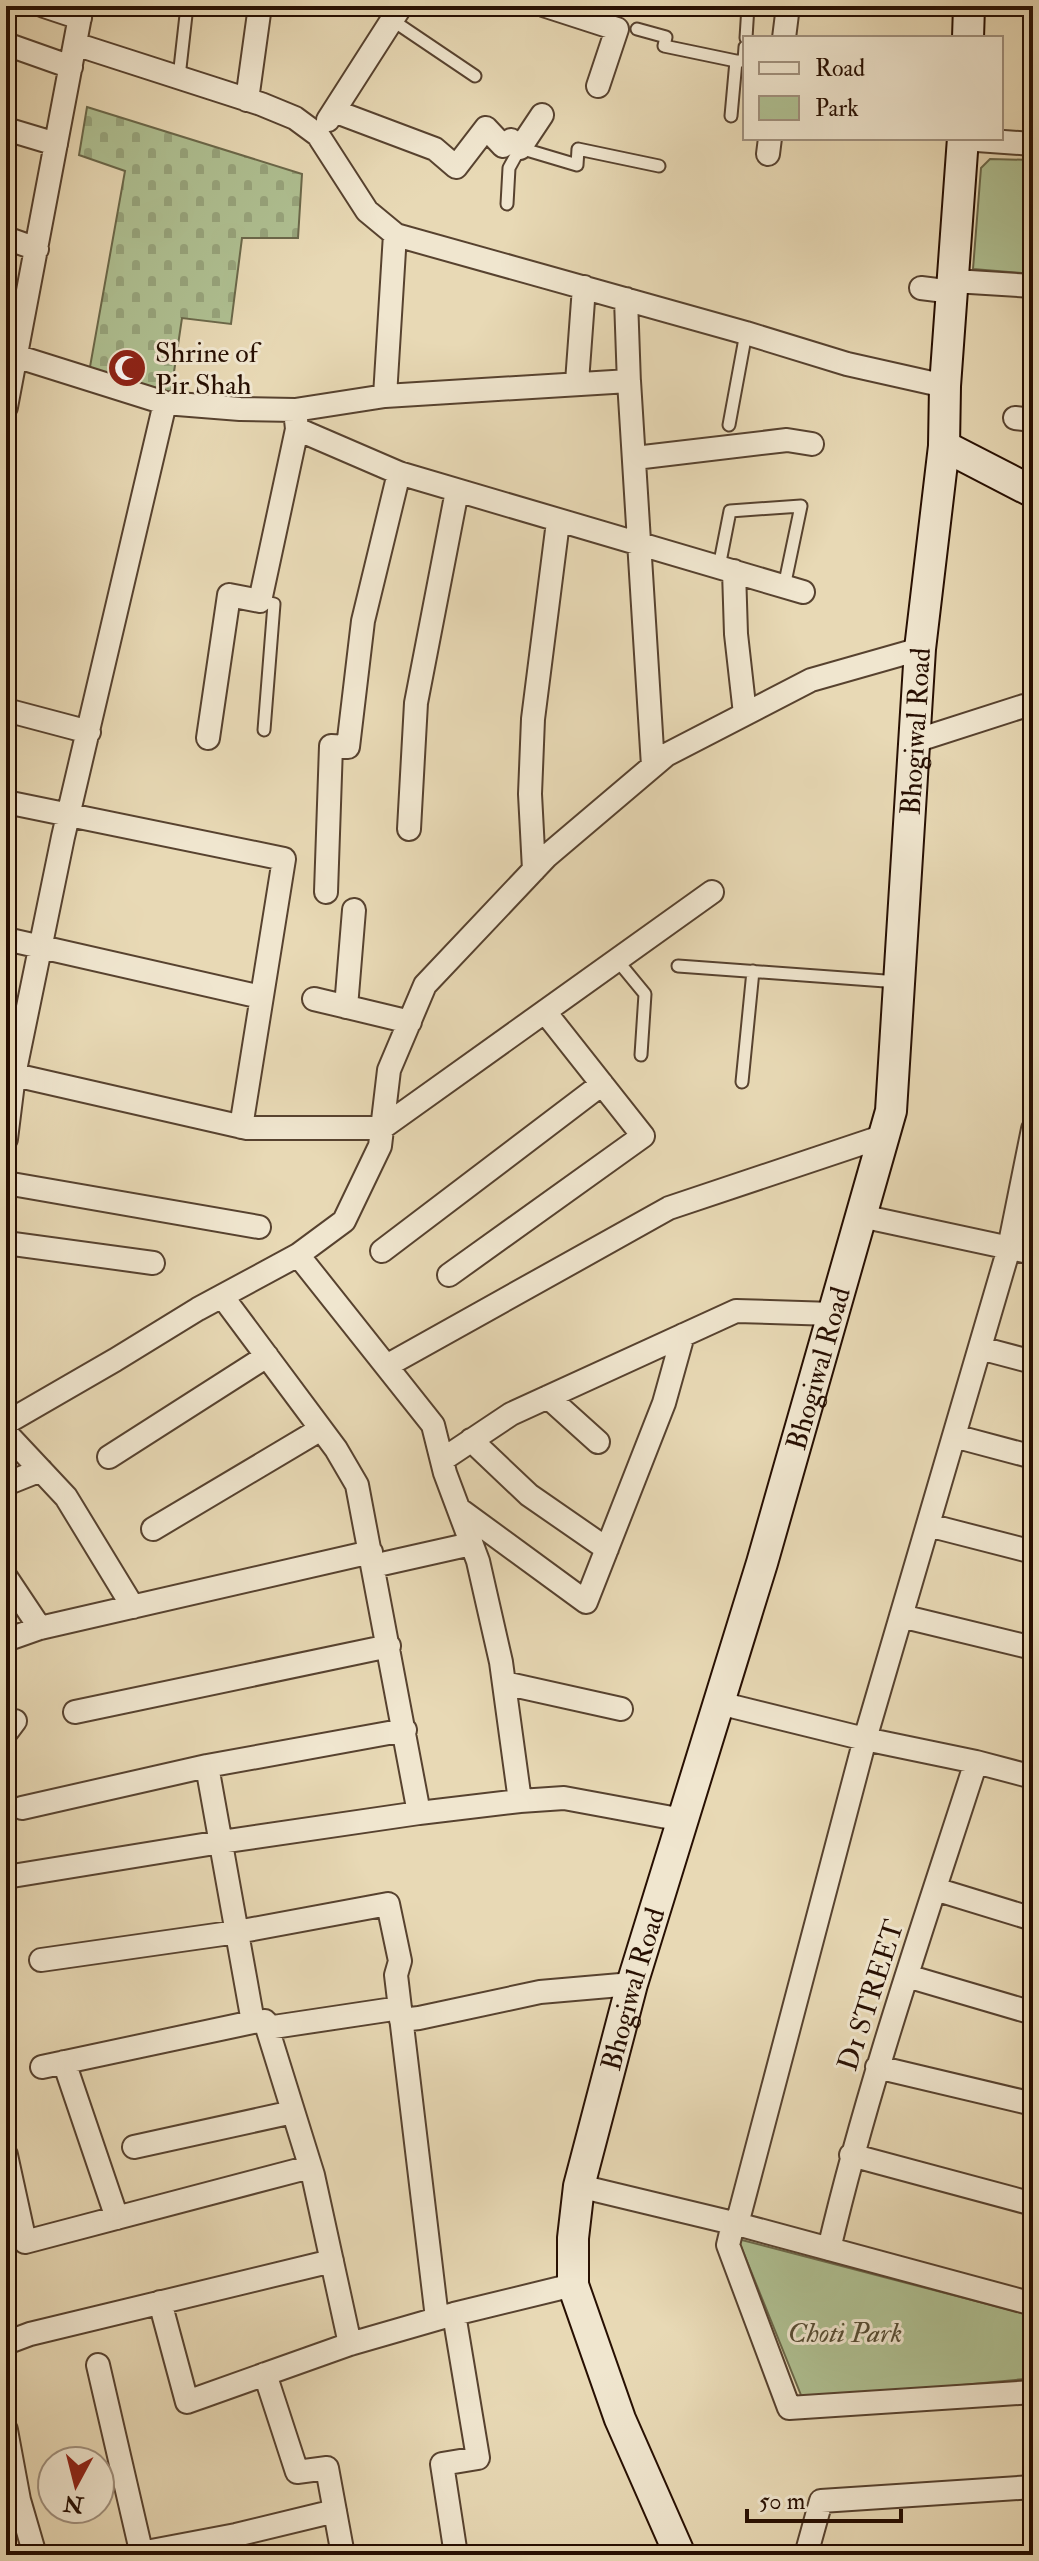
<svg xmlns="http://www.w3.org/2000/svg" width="1039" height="2561" font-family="'IM FELL Double Pica',serif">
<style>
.cemetery{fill:url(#cemetery-stones);stroke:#6b684a;stroke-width:2}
.park{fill:#afc092;stroke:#6b684a;stroke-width:2}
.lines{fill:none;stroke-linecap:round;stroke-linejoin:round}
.lane-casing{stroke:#57422f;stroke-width:15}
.street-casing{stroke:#57422f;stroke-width:26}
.secondary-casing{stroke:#270f02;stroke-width:34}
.lane{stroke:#f0e6cf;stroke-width:11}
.street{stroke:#f0e6cf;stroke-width:22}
.secondary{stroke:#f0e6cf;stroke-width:30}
.labels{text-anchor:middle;stroke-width:6;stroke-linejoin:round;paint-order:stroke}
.poi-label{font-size:28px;fill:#270f02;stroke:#f0e6cf;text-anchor:start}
.street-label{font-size:28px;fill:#270f02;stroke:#f0e6cf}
.park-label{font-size:28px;font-style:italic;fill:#574d34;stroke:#f0e6cf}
</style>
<defs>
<pattern id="cemetery-stones" width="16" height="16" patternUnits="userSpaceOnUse" patternTransform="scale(2)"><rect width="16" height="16" fill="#afc092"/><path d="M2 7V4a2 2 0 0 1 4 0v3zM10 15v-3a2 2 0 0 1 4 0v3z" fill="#97a47c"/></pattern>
</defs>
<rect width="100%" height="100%" fill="#e8d9b5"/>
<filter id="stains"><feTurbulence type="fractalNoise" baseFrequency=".0025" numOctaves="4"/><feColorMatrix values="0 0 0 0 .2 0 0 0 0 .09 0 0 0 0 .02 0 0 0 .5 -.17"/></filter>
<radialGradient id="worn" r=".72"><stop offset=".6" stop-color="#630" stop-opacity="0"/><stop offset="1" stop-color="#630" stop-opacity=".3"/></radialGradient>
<path class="cemetery" d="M87 107 302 174 298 238H242L231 324 182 318 170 399 88 378 125 171 79 155Z"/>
<path class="park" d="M990 159 1033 160V274L973 269 981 168Z
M738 2239 1033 2316V2344L1025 2379 803 2400Z"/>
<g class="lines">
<defs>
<path id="lane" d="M392 20 475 76
M637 29 666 37 664 46 736 61
M746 38 748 6
M179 77 187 6
M731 116 736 61H744L745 47
M507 204 509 168 520 148 577 165 578 149 659 166
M729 425 746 333
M719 567 730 511 801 506 784 587
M260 601 274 604 264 730
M617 960 645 994 641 1055
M678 966 899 982
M742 1082 753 971"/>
<path id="street" d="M44 6 80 18
M546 6 617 29 598 86
M784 38 788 6
M6 44 71 67
M75 44 261 104 295 118 318 135 367 211 396 235 746 333 847 364 945 386
M247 100 260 6
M334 111 435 149 456 167 486 128 503 146 511 140 520 148 542 115
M328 120 401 6
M6 129 56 144
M963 139 1033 144
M768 154 770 138
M6 238 37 249
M954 281 1033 286
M921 288 953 292
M626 299 629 384
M6 353 165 403 240 409 295 410 385 396 629 381 653 766
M577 382 584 287
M385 396 395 234
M6 407 82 6
M295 410 297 429 399 473 803 592
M1015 418 1033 420
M635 458 787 440 812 444
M734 571 736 634 745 714
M6 710 89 732
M208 738 229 595 260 601 297 429
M915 741 1024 706 1033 709
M6 802 284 859 241 1127
M409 829 416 703 457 491
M534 870 530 794 533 719 558 522
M326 892 331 746 348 747 363 621 399 473
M6 939 261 997
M314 999 410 1022
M346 1007 354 910
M6 1073 247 1128H382L712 892
M6 1139 14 1075 63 837 165 403
M6 1183 259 1227
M861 1216 1033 1253
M6 1243 153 1263
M382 1251 602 1084
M298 1255 433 1425 445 1473 478 1561 501 1662 520 1801
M449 1275 643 1136 545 1012
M222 1296 336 1449 357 1485 419 1813
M980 1348 1033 1362
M388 1365 669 1208 884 1136
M548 1397 598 1442
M6 1423 115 1360 198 1309 298 1255 344 1221 380 1146 389 1070 425 985 547 856 666 755 811 680 920 649
M6 1433 66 1497 133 1607
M954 1436 1033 1457
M471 1440 529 1495 607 1549
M109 1457 267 1356
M442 1460 511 1414 736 1311 833 1314
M6 1484 41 1470
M459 1509 586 1602 664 1403 683 1335
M928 1525 1033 1552
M153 1529 321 1429
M373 1566 471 1544
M6 1577 40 1628
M901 1616 1033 1648
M6 1640 40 1628 371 1552
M504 1683 621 1709
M719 1703 865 1739 1009 1248 1033 1129
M75 1712 389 1646
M6 1733 15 1721
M207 1766 253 2022 265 2021 313 2175 350 2344
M22 1808 207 1766 405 1730
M6 1877 221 1842 419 1813 520 1801 564 1798 683 1820
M935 1889 1033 1919
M41 1960 237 1932 388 1904 400 1961 396 1975 437 2318
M907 1976 1033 2013
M401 2020 419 2018 540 1992 632 1984
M267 2028 400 2008
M64 2062 117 2218
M42 2067 253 2022
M877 2067 1033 2104
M134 2147 293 2112
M6 2155 25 2242 310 2167
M851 2155 1033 2204
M579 2186 737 2224 865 1739 976 1762 1033 1777
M733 2224 728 2245 789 2408 1033 2392
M737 2224 1033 2304
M829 2249C868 2084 924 1923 976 1762
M160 2302 187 2402 350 2344 454 2314 573 2285
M454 2314 478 2458 442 2464 456 2555
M6 2343 30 2334 332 2261
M98 2365 142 2555
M265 2374 297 2472 327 2468 343 2555
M6 2430 19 2500 35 2555
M141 2553 236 2535 335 2511
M806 2555 821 2501 1033 2487"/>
<g id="secondary">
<path d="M968 38 969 6"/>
<path d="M944 446 1033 492"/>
<path id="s1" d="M680 2555 620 2419 573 2285V2238L579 2186 632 1984 762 1563 891 1111 920 649 944 446 945 386 963 138"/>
</g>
</defs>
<use href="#lane" class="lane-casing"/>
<use href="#street" class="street-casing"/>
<use href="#secondary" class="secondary-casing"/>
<use href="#lane" class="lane"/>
<use href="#street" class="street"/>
<use href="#secondary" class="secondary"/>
</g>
<defs>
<symbol id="mosque-disc" viewBox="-11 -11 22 22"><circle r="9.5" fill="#8f2418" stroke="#f0e6cf"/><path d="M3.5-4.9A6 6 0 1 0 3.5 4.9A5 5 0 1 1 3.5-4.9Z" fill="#fff"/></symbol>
</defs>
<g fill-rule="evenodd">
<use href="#mosque-disc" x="105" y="346" width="44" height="44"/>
</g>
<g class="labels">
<g class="poi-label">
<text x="155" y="362">Shrine of<tspan x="155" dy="32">Pir Shah</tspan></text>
</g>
<g class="street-label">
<text dy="10" stroke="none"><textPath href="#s1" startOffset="1890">Bhogiwal Road</textPath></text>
<text dy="10" stroke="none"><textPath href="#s1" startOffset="1242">Bhogiwal Road</textPath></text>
<text dy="10" stroke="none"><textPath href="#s1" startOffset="594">Bhogiwal Road</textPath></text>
<text transform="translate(870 1995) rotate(-72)" y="10">D1 STREET</text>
</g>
<g class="park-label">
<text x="845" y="2342">Choti Park</text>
</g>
</g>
<rect width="1039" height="2561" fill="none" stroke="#e8d9b5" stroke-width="32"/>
<rect x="8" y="8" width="1023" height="2545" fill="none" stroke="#270f02" stroke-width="4"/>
<rect x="16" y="16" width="1007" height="2529" fill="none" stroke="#270f02" stroke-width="2"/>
<rect x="743" y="36" width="260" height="104" fill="#f0e6cf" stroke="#a0907d" stroke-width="2"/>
<rect x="759" y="62" width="40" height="12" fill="#f0e6cf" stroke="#a0907d" stroke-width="2"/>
<text x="815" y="76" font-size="24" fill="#270f02">Road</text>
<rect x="759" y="96" width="40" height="24" fill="#afc092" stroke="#a0907d" stroke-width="2"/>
<text x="815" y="116" font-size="24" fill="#270f02">Park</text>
<g transform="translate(76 2485) rotate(187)"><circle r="38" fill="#f0e6cf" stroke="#a0907d" stroke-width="2"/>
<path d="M0-6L14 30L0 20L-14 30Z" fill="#8f2418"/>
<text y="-12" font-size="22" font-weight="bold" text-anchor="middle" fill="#270f02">N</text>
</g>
<path d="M747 2509v12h154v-12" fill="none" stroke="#270f02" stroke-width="4"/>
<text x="759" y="2509" font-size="24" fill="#270f02" stroke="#f0e6cf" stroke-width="6" paint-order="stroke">50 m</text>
<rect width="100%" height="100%" filter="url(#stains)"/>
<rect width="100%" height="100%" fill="url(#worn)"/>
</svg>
